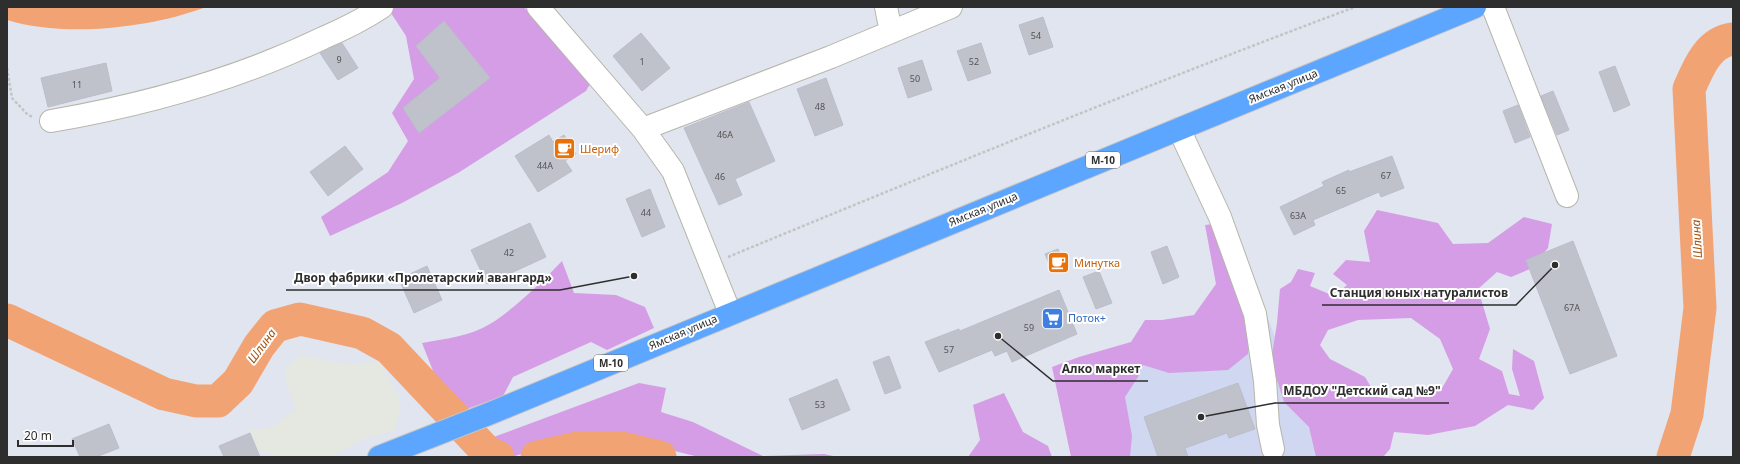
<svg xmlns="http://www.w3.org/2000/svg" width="1740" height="464" font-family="'Noto Sans',sans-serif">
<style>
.industrial{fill:#e5e8e1}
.education{fill:#d0d7f0}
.green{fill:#d59de5;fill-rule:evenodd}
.water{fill:#f1a374}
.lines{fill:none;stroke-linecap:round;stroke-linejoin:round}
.river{stroke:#f1a374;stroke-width:33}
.building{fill:#c0c2cb;stroke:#babecb}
.minor-casing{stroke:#b6b5aa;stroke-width:24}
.highway-casing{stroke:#c4c4c4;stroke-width:24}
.path{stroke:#c4c4c4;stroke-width:2.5;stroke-dasharray:3 2;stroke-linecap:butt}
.minor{stroke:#fff;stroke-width:22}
.highway{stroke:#5ca6ff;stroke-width:22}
.labels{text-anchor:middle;stroke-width:4;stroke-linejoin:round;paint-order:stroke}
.number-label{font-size:9px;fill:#525355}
.shield{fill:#fff;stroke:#6d6d6d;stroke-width:1}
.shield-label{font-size:10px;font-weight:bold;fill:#2e2e2e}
.street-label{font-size:11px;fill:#2e2e2e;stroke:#fff}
.food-label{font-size:11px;fill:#c56008;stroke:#fff;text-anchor:start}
.shop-label{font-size:11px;fill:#366cbe;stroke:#fff;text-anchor:start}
.water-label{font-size:12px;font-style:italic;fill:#a4510c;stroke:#fff}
.leader{fill:none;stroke:#2e2e2e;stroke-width:1.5}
.callout-dot{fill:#2e2e2e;stroke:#fff;stroke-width:1.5}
.callout-label{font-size:12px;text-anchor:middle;font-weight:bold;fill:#2e2e2e;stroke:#fff;stroke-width:4;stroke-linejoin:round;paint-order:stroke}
</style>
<rect width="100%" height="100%" fill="#e1e5ef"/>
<path class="industrial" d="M300 355 345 364 380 362 401 401 395 431 368 437 329 457H283L256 450 250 430 272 427 296 409 286 382 285 369Z"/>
<path class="education" d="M1264 308 1320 457H1112L1081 377Z"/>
<path class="green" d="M394 7H524L590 84 586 91 458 173 400 204 330 236 321 217 388 172 408 141 392 113 414 79 406 36 389 10Z
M1377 210 1438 223 1453 244 1488 243 1524 217 1552 224 1548 248 1530 269 1511 277 1497 272 1478 289 1490 329 1479 359 1502 371 1509 394 1520 396 1512 369 1513 349 1534 361 1544 398 1533 410 1508 405 1475 426 1428 435 1394 432 1390 449 1383 457H1316L1309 427 1284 402 1271 361 1277 323 1280 289 1291 282 1298 269 1315 273 1310 286 1334 296 1347 285 1333 274 1346 260 1370 262 1364 231ZM1411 318 1440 339 1453 369 1441 390 1398 399 1377 397 1365 377 1330 359 1320 345 1328 330 1358 320Z
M1214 224C1229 265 1253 311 1248 354L1228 370 1169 373 1143 365 1138 377 1125 397 1132 436 1130 457H1071L1052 367 1079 357 1131 342 1145 320H1162L1194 315 1216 284 1205 225Z
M562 261 574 293 616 295 645 307 654 328 607 350 591 342 513 377 503 396 464 410 453 403 441 391 422 343C444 339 471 336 490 324 514 309 542 282 562 261Z
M639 383 666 388 661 412 693 422 763 456 824 454 838 457H699L638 442 596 434 542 447 512 457 491 438Z
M1004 393 1023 432 1048 446 1052 457H968L980 440 973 405Z"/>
<path class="water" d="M7 7H206C150 28 65 38 7 20Z"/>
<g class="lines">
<path class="river" d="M7 320 164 394 196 401H218L238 382 259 346 275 326 300 319 362 333 389 348 487 452 498 457
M537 457 577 448H622L660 457
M1673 457 1687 414 1700 308 1689 89C1698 68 1708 42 1733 39"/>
</g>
<path class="building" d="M1043 17 1053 47 1029 55 1019 25Z
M444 21 490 78 419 133 403 108 440 78 416 46Z
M641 33 670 68 642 91 613 56Z
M342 43 358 68 338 80 320 53Z
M981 43 991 73 968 81 957 51Z
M922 60 932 90 908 98 898 68Z
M106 63 112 91 48 107 41 78Z
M1615 66 1630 105 1614 112 1599 72Z
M826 78 843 125 815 136 797 89Z
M1553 91 1569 130 1557 135 1541 96Z
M749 102 775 161 735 179 742 195 719 205 684 128Z
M1518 105 1530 137 1515 143 1503 111Z
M549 135 553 142 564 135 576 154 565 161 572 171 538 192 515 156Z
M345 146 363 169 328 196 310 172Z
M1392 156 1404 188 1381 197 1379 192 1313 220 1315 225 1294 235 1280 207 1324 186 1322 182 1349 170V172Z
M650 189 665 227 642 237 626 199Z
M530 223 546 257 487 284 471 250Z
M1573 241 1617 356 1570 374 1526 260Z
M1167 246 1179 277 1163 284 1151 252Z
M1058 249 1065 266 1052 271 1045 254Z
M427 266 442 300 414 313 399 279Z
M1099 271 1112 303 1096 309 1083 277Z
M1059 290 1077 334 1012 362 1007 351 995 356 992 350 939 372 925 342 959 329 960 331Z
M889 356 901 388 885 394 873 362Z
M837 379 850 410 802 430 789 399Z
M1238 383 1255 429 1229 438 1227 433 1185 448 1188 457H1158L1144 417Z
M109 424 119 448 96 457H80L72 439Z
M250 433 260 457H224L219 446Z"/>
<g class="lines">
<defs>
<path id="minor" d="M538 7 643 129 673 171 730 313
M886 7 891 32
M1493 7 1567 196
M51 121C144 105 238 79 323 38 344 29 364 19 382 7
M643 129 831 57 951 7
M1179 129 1220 217 1255 314 1265 381 1268 425 1273 449"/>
<path id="highway" d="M379 457 491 413 1475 7"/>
</defs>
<use href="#minor" class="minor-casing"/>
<use href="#highway" class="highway-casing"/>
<path class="path" d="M7 68 12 98 28 115 33 117
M728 257C936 171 1144 86 1355 7"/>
<use href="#minor" class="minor"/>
<use href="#highway" class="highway"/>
</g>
<defs>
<symbol id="cafe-square" viewBox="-11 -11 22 22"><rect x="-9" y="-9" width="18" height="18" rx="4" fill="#e8710a" stroke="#fff"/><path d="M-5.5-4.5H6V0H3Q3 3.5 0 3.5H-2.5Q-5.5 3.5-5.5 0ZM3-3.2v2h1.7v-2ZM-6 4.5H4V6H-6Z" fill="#fff"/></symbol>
<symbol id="supermarket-square" viewBox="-11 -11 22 22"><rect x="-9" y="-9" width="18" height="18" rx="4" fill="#3f7fe0" stroke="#fff"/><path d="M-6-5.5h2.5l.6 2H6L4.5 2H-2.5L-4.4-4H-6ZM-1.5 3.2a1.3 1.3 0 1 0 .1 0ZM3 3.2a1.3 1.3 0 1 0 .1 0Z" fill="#fff"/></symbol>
</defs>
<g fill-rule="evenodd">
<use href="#cafe-square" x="552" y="136" width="25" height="25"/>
<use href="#cafe-square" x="1046" y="250" width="25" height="25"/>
<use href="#supermarket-square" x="1040" y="306" width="25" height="25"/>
</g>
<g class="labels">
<g class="number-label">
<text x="1036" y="39">54</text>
<text x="339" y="63">9</text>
<text x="642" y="65">1</text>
<text x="974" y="65">52</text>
<text x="915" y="82">50</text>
<text x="77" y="88">11</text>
<text x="820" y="110">48</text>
<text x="725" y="138">46А</text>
<text x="545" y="169">44А</text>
<text x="1386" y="179">67</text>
<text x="720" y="180">46</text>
<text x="1341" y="194">65</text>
<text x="646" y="216">44</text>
<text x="1298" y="219">63А</text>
<text x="509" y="256">42</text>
<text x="1572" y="311">67А</text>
<text x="1029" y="331">59</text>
<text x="949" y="353">57</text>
<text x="820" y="408">53</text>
</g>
<g class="shield">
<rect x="1086" y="152" width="34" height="16" rx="3"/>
<rect x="594" y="355" width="34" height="16" rx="3"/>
</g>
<g class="shield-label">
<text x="1103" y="164">М-10</text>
<text x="611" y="367">М-10</text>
</g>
<g class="street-label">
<text transform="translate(1283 86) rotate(-22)" y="4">Ямская улица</text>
<text transform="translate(983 209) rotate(-22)" y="4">Ямская улица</text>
<text transform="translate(683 332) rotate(-23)" y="4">Ямская улица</text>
</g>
<g class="food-label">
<text x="580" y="153">Шериф</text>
<text x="1074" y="267">Минутка</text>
</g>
<g class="shop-label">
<text x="1068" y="322">Поток+</text>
</g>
<g class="water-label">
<text transform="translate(1697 239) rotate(-93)" y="4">Шлина</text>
<text transform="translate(262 346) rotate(-54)" y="4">Шлина</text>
</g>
</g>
<path class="leader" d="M634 276L560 290H286M1555 265L1516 305H1322M998 336L1053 381H1148M1201 417L1275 403H1449"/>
<g class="callout-dot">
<circle cx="634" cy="276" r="4"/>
<circle cx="1555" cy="265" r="4"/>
<circle cx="998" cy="336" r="4"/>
<circle cx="1201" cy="417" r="4"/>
</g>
<g class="callout-label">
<text x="423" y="282">Двор фабрики «Пролетарский авангард»</text>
<text x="1419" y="297">Станция юных натуралистов</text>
<text x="1101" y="373">Алко маркет</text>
<text x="1362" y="395">МБДОУ "Детский сад №9"</text>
</g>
<rect width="1740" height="464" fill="none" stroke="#2e2e2e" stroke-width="16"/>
<path d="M18 440v6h55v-6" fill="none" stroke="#2e2e2e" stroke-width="2"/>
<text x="24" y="440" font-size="12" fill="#2e2e2e" stroke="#ffffff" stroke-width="3" paint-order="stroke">20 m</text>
</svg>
